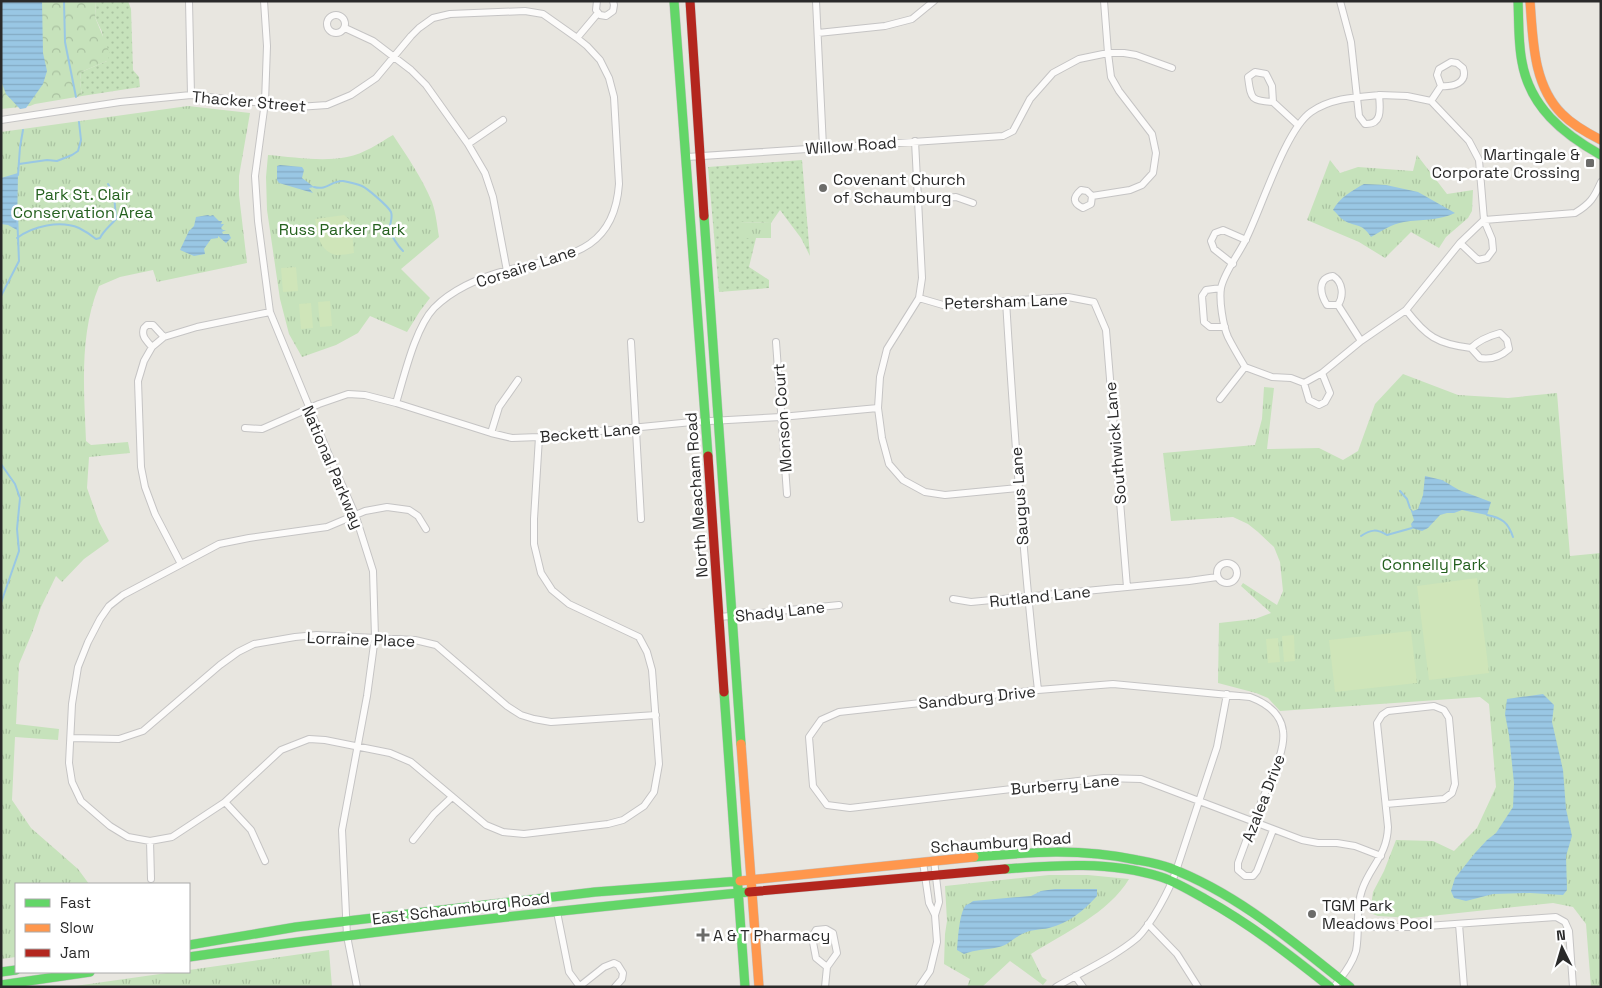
<svg xmlns="http://www.w3.org/2000/svg" width="1602" height="988" font-family="'Space Grotesk',sans-serif">
<style>
.grass{fill:url(#grass-dots)}
.forest{fill:url(#forest-crowns)}
.park{fill:url(#park-tufts)}
.pitch{fill:#cfe5b9}
.water{fill:url(#water-rules)}
.lines{fill:none;stroke-linecap:round;stroke-linejoin:round}
.stream{stroke:#99c7e4;stroke-width:2}
.street-casing{stroke:#c5c4c4;stroke-width:8}
.fast-casing{stroke:#c5c4c4;stroke-width:10}
.slow-casing{stroke:#c5c4c4;stroke-width:10}
.jam-casing{stroke:#c5c4c4;stroke-width:10}
.street{stroke:#fcfbfa;stroke-width:6}
.fast{stroke:#63d668;stroke-width:9}
.slow{stroke:#ff974d;stroke-width:9}
.jam{stroke:#b3261e;stroke-width:9}
.poi-dot{fill:#6c6c6a;stroke:#fff;stroke-width:2}
.labels{text-anchor:middle;stroke-width:5;stroke-linejoin:round;paint-order:stroke}
.street-label{font-size:16px;fill:#2a2a2a;stroke:#fff}
.poi-label{font-size:16px;fill:#2a2a2a;stroke:#fff;text-anchor:start}
.park-label{font-size:16px;fill:#25611f;stroke:#fff}
</style>
<defs>
<pattern id="grass-dots" width="8" height="8" patternUnits="userSpaceOnUse" patternTransform="scale(1.25)"><rect width="8" height="8" fill="#c6e2bb"/><path d="M2 2h.1M6 6h.1" fill="none" stroke="#aac2a1" stroke-width="1.8" stroke-linecap="round"/></pattern>
<pattern id="forest-crowns" width="20" height="18" patternUnits="userSpaceOnUse" patternTransform="scale(1.25)"><rect width="20" height="18" fill="#c6e2bb"/><path d="M2 6a3 3 0 1 1 6 0M12 15a3 3 0 1 1 6 0" fill="none" stroke="#aac2a1"/></pattern>
<pattern id="park-tufts" width="24" height="20" patternUnits="userSpaceOnUse" patternTransform="scale(1.25)"><rect width="24" height="20" fill="#c6e2bb"/><path d="M3 7l-1-3M5 7V3M7 7l1-3M15 17l-1-3M17 17v-4M19 17l1-3" fill="none" stroke="#aac2a1"/></pattern>
<pattern id="water-rules" width="6" height="5" patternUnits="userSpaceOnUse" patternTransform="scale(1.25)"><rect width="6" height="5" fill="#99c7e4"/><path d="M0 2.5h6" fill="none" stroke="#84abc4"/></pattern>
</defs>
<rect width="100%" height="100%" fill="#e8e6e0"/>
<path class="grass" d="M96 1H128L131 9 133 70 139 77 140 87 82 96 80 80 81 72 107 61 102 32 95 17Z
M802 160 810 256 801 238 780 210 771 223 740 222 739 238H756L749 267 769 280V288L719 292 708 167Z"/>
<path class="forest" d="M1 1H96L95 17 110 54 107 61 81 72 80 80 82 96 35 104 30 106 1 109Z"/>
<path class="park" d="M188 106 250 113 239 176V195L247 263 157 282 153 270 120 277 99 286C79 334 84 390 86 441L91 445 128 442 130 453 89 457 87 488 99 522 109 541 84 559 62 582 56 576 41 607 32 633 19 664 16 724 59 729 58 740 15 737 12 800 31 828 78 869 89 884H16V957L1 959V132Z
M393 135C407 156 422 178 432 202 436 213 437 225 439 237L401 269 430 298 420 311 407 332 370 316 358 333 336 345 302 357 289 334 280 299 267 210 266 177 268 155C293 157 322 162 347 157 364 154 379 143 393 135Z
M1417 155 1447 194 1473 190 1472 211 1468 218 1446 237 1439 248 1411 232 1385 258 1359 242 1307 220 1330 160 1340 173 1358 167 1413 171Z
M739 222 771 223V238H739Z
M1403 374 1458 395 1508 398 1557 393 1570 556 1601 553V987H1591L1586 924 1573 907 1553 903 1412 918 1378 916 1370 913 1373 892 1384 871 1396 840 1433 841 1454 851 1477 828 1496 787 1489 704 1480 697 1280 711 1268 698 1256 693 1218 683 1219 623 1255 619 1271 613 1241 586 1243 583 1277 605 1283 591 1280 562 1274 547 1258 532 1248 524 1233 517 1171 521 1163 453 1255 445 1262 419 1264 387 1274 388 1267 449 1319 448 1343 460 1358 451 1375 404Z
M1049 875H1088L1129 879C1109 913 1064 933 1031 954L1042 977 1047 980 1043 985 1010 961 982 987H967L970 979 944 964 945 934 947 921 945 886Z
M329 950 332 987H68L174 972H189V970Z"/>
<path class="pitch" d="M344 215 351 221 354 253C349 254 342 255 337 255 319 252 317 233 315 219Z
M296 267 298 291 283 292 281 268Z
M330 301 332 326 320 327 318 302Z
M311 303 313 328 301 329 299 304Z
M1477 578 1489 673 1429 680 1417 586Z
M1411 631 1417 683 1335 692 1329 640Z
M1294 635 1295 661 1284 662 1282 636Z
M1278 638 1280 662 1268 663 1266 639Z"/>
<path class="water" d="M1 1H42L43 53 47 71 43 84 26 108 20 109 6 94 1 81Z
M280 165 302 167 304 170 302 178 314 187 309 188 313 193 279 183 277 180V166Z
M18 173 17 230 8 225 1 224V178Z
M1364 184 1386 185 1418 192 1455 213C1439 221 1421 219 1404 222 1392 224 1381 231 1371 237 1361 221 1354 228 1342 219 1339 217 1336 212 1333 210 1339 198 1353 190 1364 184Z
M208 215 210 216 213 215 219 221H222L221 224H224L221 228 223 230H226L222 232 223 234H229L231 238 226 243 218 236V238L211 239 204 249 205 254 194 256 180 250 189 231 194 226 196 217Z
M1425 476 1442 480 1459 490 1491 502 1487 515 1462 510 1454 513H1447L1440 515 1428 528 1422 531 1412 528 1411 524 1414 520 1410 508 1413 511 1418 509 1423 495Z
M1543 694 1554 705 1552 722 1563 770 1566 809 1572 836 1566 856 1567 890 1563 895 1530 893 1493 894 1466 901 1454 898 1451 891 1455 878 1475 853 1487 840 1496 833 1513 807 1514 783 1509 735 1505 714 1507 699Z
M1055 889H1097V896C1083 911 1069 923 1049 928 1040 930 1031 929 1022 934 1014 938 1008 945 999 947 987 950 976 949 964 954L957 950C958 940 959 913 966 905 967 905 972 902 973 901L1031 896 1041 891Z"/>
<g class="lines">
<path class="stream" d="M64 1 65 42 76 97
M19 164 47 160 57 161 72 155 78 151 81 140 79 122
M18 175 20 147 23 130
M314 187C327 191 332 180 343 181 348 182 357 184 362 186 368 189 388 206 391 212 393 218 390 222 390 227 390 235 398 246 403 251
M17 238C33 226 60 220 79 228 85 231 91 235 96 239L100 238C104 230 110 226 116 219L114 194 108 184
M1 296 19 261 17 213
M1 464 15 484 20 498 17 529 19 551 1 603
M1400 491 1407 499 1410 508
M1487 515C1502 518 1508 522 1513 537
M1361 536C1371 529 1377 529 1387 535L1412 528"/>
<defs>
<path id="street" d="M189 1 191 95
M264 1 267 46 265 102 255 176 258 221 270 312 331 460 355 514 373 571 375 637 367 696 342 830 347 936 357 987
M597 1 596 10 600 15 606 16 613 11 614 5 613 1
M816 1 823 147
M1340 1 1351 42 1359 116 1365 124C1383 125 1380 108 1379 95
M327 24a9 9 0 1 1 18 0a9 9 0 1 1-18 0Z
M345 28 373 41 411 70 426 85 468 144 485 173 493 197 507 271
M818 33 885 26 912 19 934 1
M577 38 598 13
M1451 62 1457 63 1463 68C1468 83 1453 87 1441 86L1437 75 1439 69Z
M1380 95 1407 96 1431 101 1469 141 1479 160 1484 220 1460 243 1406 310 1361 341 1322 373 1304 383 1291 378 1272 377 1245 367C1239 357 1233 347 1228 337 1223 326 1219 300 1221 288 1224 273 1238 255 1245 241 1261 210 1285 130 1311 112 1331 98 1356 97 1380 95Z
M1431 101 1441 86
M1273 102 1272 86 1266 74 1255 72 1248 77C1251 98 1250 101 1273 102L1298 125
M1 120 120 102 191 95 298 107 327 105 351 95 376 78 411 36 419 28 433 18 450 14 525 11 543 14 577 38 587 46 600 60 609 78 614 97 619 184C614 255 563 256 508 270 481 277 453 289 434 308 415 328 404 377 396 403
M915 141 922 278 919 298 887 349 880 377 878 408 882 438 889 464 903 480 925 492 945 495 1018 488
M468 144 503 120
M687 157 1003 136 1013 131 1030 99 1053 73 1079 59 1108 53H1124L1136 55 1172 68
M1092 196 1091 204 1083 208C1072 203 1073 197 1081 190L1087 191 1092 196 1130 190 1142 185 1153 173 1156 153 1152 134 1119 91 1111 77 1108 53 1104 1
M918 201 956 197 973 203
M1460 243 1478 260 1487 258 1493 250 1492 239 1484 220 1575 213C1590 204 1594 198 1601 182
M1233 264 1214 249 1211 241 1215 233 1223 230 1246 240
M1333 276C1343 282 1344 296 1338 305H1327C1320 294 1317 278 1333 276Z
M1221 288 1206 290 1202 296 1204 322 1210 327H1225
M919 298 943 305 1068 297 1094 302 1106 330 1127 587
M1006 301C1014 431 1023 560 1038 690
M1338 305 1361 341
M1406 310C1426 336 1437 344 1471 348
M1500 333 1507 340 1509 349C1500 357 1491 360 1480 358L1471 348C1479 340 1489 336 1500 333Z
M631 342 641 519
M776 342 787 494
M152 347C146 340 141 336 144 328L147 325H153L164 337
M1304 383 1309 400 1319 405 1325 402 1330 393 1322 373
M1220 399 1245 367
M245 428 262 429 319 404 348 394 365 395 396 403 491 433 512 438 539 437 692 422 781 417 878 408
M491 433 499 407 518 380
M426 529 418 516 409 510 387 507 365 511 327 527 249 538 219 544 123 595 109 606 100 619 88 642 78 667 72 704 69 763 72 782 81 801 110 826 128 837 150 841 172 837 225 802 281 750 309 739 325 740 390 753 411 762 486 825 503 832 524 834 608 824 623 820 644 806 654 792 659 764 652 670 647 652 639 637 569 604 552 590 541 573 534 544V519L539 437
M1217 573a10 10 0 1 1 20 0a10 10 0 1 1-20 0Z
M181 564 155 514 145 487 141 467 138 381 144 361 152 347 164 337 197 327 270 312
M953 599 971 602 1189 581 1217 577
M720 617 839 605
M71 738 119 739 143 731 220 665 238 652 254 644 295 637 317 635 415 640 436 645 507 706 521 715 534 719 551 722 656 715
M225 802 251 830 265 861
M1273 830 1257 871 1253 876H1245L1238 870V863C1246 841 1254 819 1263 798 1270 780 1286 750 1283 731 1281 713 1266 703 1250 697L1113 684 1038 690 839 712 821 720 809 737 813 786 827 805 850 808 1104 778 1141 779 1302 840 1318 843H1337L1355 846 1381 856
M413 840 434 814 452 797
M150 841 151 879
M923 862 929 903 935 915
M557 912 569 972 580 987
M1148 924 1177 954 1198 987
M1459 924 1464 987
M1358 927H1412L1556 917 1565 922 1569 931 1573 987
M826 929 833 933 837 953 827 967 816 958 812 937 816 930Z
M1075 976 1083 987
M580 986 604 967 614 963 618 965 623 973 622 979 615 987
M825 987 827 967
M919 987 930 971 937 942 935 915 939 902 934 860
M1056 987C1083 971 1113 958 1137 938 1151 925 1170 889 1176 871L1217 747 1227 694
M1334 987C1342 976 1352 965 1356 951 1360 931 1355 909 1362 890 1370 866 1387 856 1388 827L1377 723 1382 715 1388 711 1434 706 1444 710 1449 718 1455 784 1452 793 1444 799 1386 804"/>
<path id="fast" d="M674 1 708 456
M1518 1C1519 21 1518 42 1522 62 1530 107 1563 134 1601 155
M704 216 741 744
M724 692 745 987
M974 857C1032 852 1079 848 1137 860 1148 862 1160 864 1170 868 1238 894 1293 942 1350 987
M1005 869C1056 865 1111 861 1161 877 1176 882 1191 891 1205 899 1250 924 1290 955 1330 987
M189 945 296 927 595 892 740 881
M189 957C375 930 562 910 749 892
M1 972 16 970
M1 985 90 972"/>
<path id="slow" d="M1530 1C1533 40 1533 85 1562 114 1573 125 1587 133 1601 140
M741 744 759 987
M740 881 974 857"/>
<path id="jam" d="M690 1 704 216
M708 456 724 692
M749 892 1005 869"/>
</defs>
<use href="#street" class="street-casing"/>
<use href="#fast" class="fast-casing"/>
<use href="#slow" class="slow-casing"/>
<use href="#jam" class="jam-casing"/>
<use href="#street" class="street"/>
<use href="#fast" class="fast"/>
<use href="#slow" class="slow"/>
<use href="#jam" class="jam"/>
</g>
<g class="poi-dot">
<rect x="1585" y="158" width="10" height="10" rx="2.5"/>
<circle cx="823" cy="188" r="5"/>
<circle cx="1312" cy="914" r="5"/>
<path d="M700.5 927.5h5v5h5v5h-5v5h-5v-5h-5v-5h5z"/>
</g>
<g class="labels">
<g class="street-label">
<text transform="translate(249 101) rotate(5)" y="6">Thacker Street</text>
<text transform="translate(851 145) rotate(-4)" y="6">Willow Road</text>
<text transform="translate(526 266) rotate(-18)" y="6">Corsaire Lane</text>
<text transform="translate(1006 301) rotate(-2)" y="6">Petersham Lane</text>
<text transform="translate(782 418) rotate(-94)" y="6">Monson Court</text>
<text transform="translate(590 432) rotate(-5)" y="6">Beckett Lane</text>
<text transform="translate(1115 443) rotate(-95)" y="6">Southwick Lane</text>
<text transform="translate(333 467) rotate(67)" y="6">National Parkway</text>
<text transform="translate(696 495) rotate(-94)" y="6">North Meacham Road</text>
<text transform="translate(1019 496) rotate(-94)" y="6">Saugus Lane</text>
<text transform="translate(1040 596) rotate(-6)" y="6">Rutland Lane</text>
<text transform="translate(780 611) rotate(-6)" y="6">Shady Lane</text>
<text transform="translate(361 639) rotate(2)" y="6">Lorraine Place</text>
<text transform="translate(977 697) rotate(-6)" y="6">Sandburg Drive</text>
<text transform="translate(1065 784) rotate(-5)" y="6">Burberry Lane</text>
<text transform="translate(1263 798) rotate(-69)" y="6">Azalea Drive</text>
<text transform="translate(1001 842) rotate(-4)" y="6">Schaumburg Road</text>
<text transform="translate(461 908) rotate(-7)" y="6">East Schaumburg Road</text>
</g>
<g class="poi-label">
<text x="1580" y="160" text-anchor="end">Martingale &amp;<tspan x="1580" dy="18">Corporate Crossing</tspan></text>
<text x="833" y="185">Covenant Church<tspan x="833" dy="18">of Schaumburg</tspan></text>
<text x="1322" y="911">TGM Park<tspan x="1322" dy="18">Meadows Pool</tspan></text>
<text x="713" y="941">A &amp; T Pharmacy</text>
</g>
<g class="park-label">
<text x="83" y="200">Park St. Clair<tspan x="83" dy="18">Conservation Area</tspan></text>
<text x="342" y="235">Russ Parker Park</text>
<text x="1434" y="570">Connelly Park</text>
</g>
</g>
<rect width="1602" height="988" fill="none" stroke="#2a2a2a" stroke-width="5"/>
<rect x="15" y="883" width="175" height="90" fill="#ffffff" stroke="#aaaaaa"/>
<rect x="25" y="899" width="25" height="8" fill="#63d668" stroke="#aaaaaa"/>
<text x="60" y="908" font-size="15" fill="#2a2a2a">Fast</text>
<rect x="25" y="924" width="25" height="8" fill="#ff974d" stroke="#aaaaaa"/>
<text x="60" y="933" font-size="15" fill="#2a2a2a">Slow</text>
<rect x="25" y="949" width="25" height="8" fill="#b3261e" stroke="#aaaaaa"/>
<text x="60" y="958" font-size="15" fill="#2a2a2a">Jam</text>
<g transform="translate(1562 948) rotate(355)" stroke="#ffffff" stroke-width="4" paint-order="stroke">
<path d="M0-4L9 19L0 12L-9 19Z" fill="#2a2a2a"/>
<text y="-8" font-size="14" font-weight="bold" text-anchor="middle" fill="#2a2a2a">N</text>
</g>
</svg>
